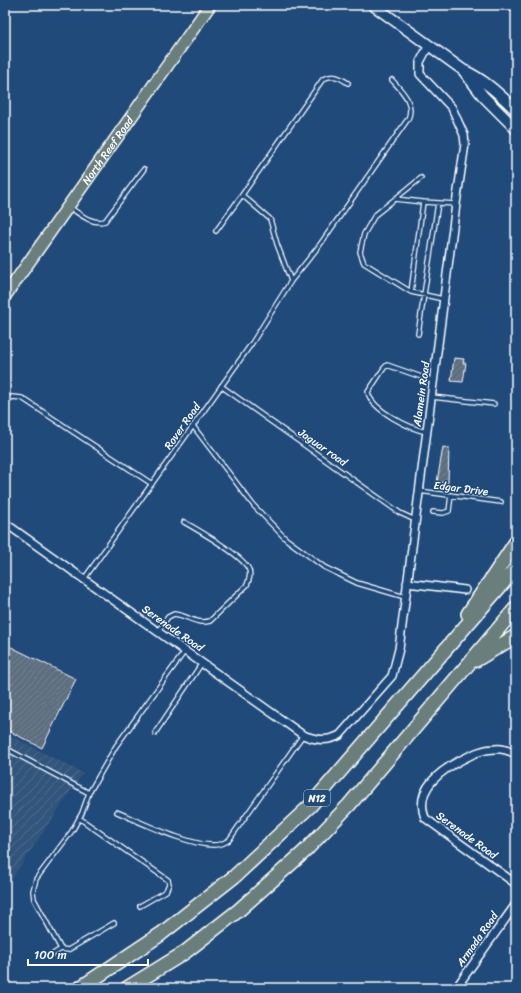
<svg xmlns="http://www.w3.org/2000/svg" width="521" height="993" font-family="Sriracha,sans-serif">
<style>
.industrial{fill:url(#industrial-furrows)}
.building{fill:url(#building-hatch);stroke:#fff}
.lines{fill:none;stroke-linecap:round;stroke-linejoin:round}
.service-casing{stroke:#fff;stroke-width:6}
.minor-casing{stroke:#fff;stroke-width:10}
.secondary-casing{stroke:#fff;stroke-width:13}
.primary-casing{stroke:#fff;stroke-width:14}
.motorway-casing{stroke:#fff;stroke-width:16}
.service{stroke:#1f4a7a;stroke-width:3.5}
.minor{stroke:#1f4a7a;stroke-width:7}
.secondary{stroke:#1f4a7a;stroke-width:10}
.primary{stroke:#6b7f7c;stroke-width:11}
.motorway{stroke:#6b7f7c;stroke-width:13}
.labels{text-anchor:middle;stroke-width:3;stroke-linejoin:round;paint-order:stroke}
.shield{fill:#1f4a7a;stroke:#bcc9d7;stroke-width:1}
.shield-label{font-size:10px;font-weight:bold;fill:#fff}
.street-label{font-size:11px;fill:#fff;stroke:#1f4a7a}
</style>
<defs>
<pattern id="industrial-furrows" width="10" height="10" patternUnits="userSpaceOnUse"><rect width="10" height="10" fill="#32557b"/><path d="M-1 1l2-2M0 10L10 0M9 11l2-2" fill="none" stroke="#516e8f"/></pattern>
<pattern id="building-hatch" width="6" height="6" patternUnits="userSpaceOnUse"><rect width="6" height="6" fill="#5d6e7e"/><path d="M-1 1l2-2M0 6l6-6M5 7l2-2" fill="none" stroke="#758491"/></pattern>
</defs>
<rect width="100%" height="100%" fill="#1f4a7a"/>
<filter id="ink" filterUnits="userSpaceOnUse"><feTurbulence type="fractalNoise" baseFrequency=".025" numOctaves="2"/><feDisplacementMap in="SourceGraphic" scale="8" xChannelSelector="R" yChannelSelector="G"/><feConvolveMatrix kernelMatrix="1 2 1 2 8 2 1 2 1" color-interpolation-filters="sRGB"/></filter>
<g filter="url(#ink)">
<path class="industrial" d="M5 733 83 773 5 889Z"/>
<path class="building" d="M454 358 464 359 463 363H466L463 382 451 381Z
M443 447 449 448 448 483 437 482Z
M5 644 76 679 42 748 5 729Z"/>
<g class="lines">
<defs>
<path id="service" d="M421 178 375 215 364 234 360 252 364 263 411 292 443 299
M242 195 323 79C333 74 339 77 348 83
M395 199 423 202
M69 207C80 214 92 225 105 221L144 169
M216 231 242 195 270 219 277 244 291 281
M411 292 423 202 456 204
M418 334 438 203
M221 386 400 513 415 520
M432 397 494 404
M5 403 12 397 22 398 152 484
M193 426 254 506 286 539 324 567 357 583 405 597
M427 432C411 429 371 410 368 392L384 368 387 365 433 381
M419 491 501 502
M433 512 443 513 449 511 451 495
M84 579 252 343 291 281 319 246 408 119C415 103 402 91 392 80
M158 631 168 617 174 614C187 615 196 625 210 621L247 585C249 580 251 576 249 570 244 556 198 530 184 522
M155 733 202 663
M5 748 89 793
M117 812C138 821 199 851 221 844 224 843 227 841 229 840L303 735
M79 818 168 880 169 884 166 891 140 906
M61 949 34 899 33 891 36 879 72 831 82 813 89 793 116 746 185 651
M53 954 61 949 68 950 114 923"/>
<path id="minor" d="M513 5 516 7
M5 523 303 735C316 740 327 742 340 735L392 676 399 649 456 204 465 144 464 135 452 108 420 74V62L429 45
M407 583 465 590
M516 754C509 751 503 748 495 749 483 749 473 754 463 759 441 770 414 789 425 818L516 884
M456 988 516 904"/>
<path id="secondary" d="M373 5 463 70C485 80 499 94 516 110
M463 70 483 96 516 129"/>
<g id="primary">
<path id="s1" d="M5 296 210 5"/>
</g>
<path id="motorway" d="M468 614 516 542
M476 660 516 636
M80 988 161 934 235 876 310 806 516 568
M127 988 184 953 239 910 304 852 349 805 516 608"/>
</defs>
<use href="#service" class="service-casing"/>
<use href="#minor" class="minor-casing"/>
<use href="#secondary" class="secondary-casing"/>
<use href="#primary" class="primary-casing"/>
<use href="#motorway" class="motorway-casing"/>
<use href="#service" class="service"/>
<use href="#minor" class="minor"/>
<use href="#secondary" class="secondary"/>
<use href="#primary" class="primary"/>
<use href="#motorway" class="motorway"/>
</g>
</g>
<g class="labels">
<rect class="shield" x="304" y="790" width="26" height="16" rx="3"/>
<g class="shield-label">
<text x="317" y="802">N12</text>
</g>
<g class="street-label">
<text dy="4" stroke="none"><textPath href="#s1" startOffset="178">North Reef Road</textPath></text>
<text transform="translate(421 394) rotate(-82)" y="4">Alamein Road</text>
<text transform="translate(182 426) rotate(-55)" y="4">Rover Road</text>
<text transform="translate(323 447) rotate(35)" y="4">Jaguar road</text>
<text transform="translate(461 488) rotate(7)" y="4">Edgar Drive</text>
<text transform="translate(173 628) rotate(35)" y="4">Serenade Road</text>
<text transform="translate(467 835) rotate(36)" y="4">Serenade Road</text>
<text transform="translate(477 939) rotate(-55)" y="4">Armada Road</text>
</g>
</g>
<rect width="521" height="993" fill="none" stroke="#1f4a7a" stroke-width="20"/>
<rect x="10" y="10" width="501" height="973" fill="none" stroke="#fff" stroke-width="1.5" filter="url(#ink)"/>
<path d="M28 959v6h120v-6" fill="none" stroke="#ffffff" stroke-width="2"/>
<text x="34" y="959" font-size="12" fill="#ffffff" stroke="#1f4a7a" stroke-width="3" paint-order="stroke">100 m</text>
</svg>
